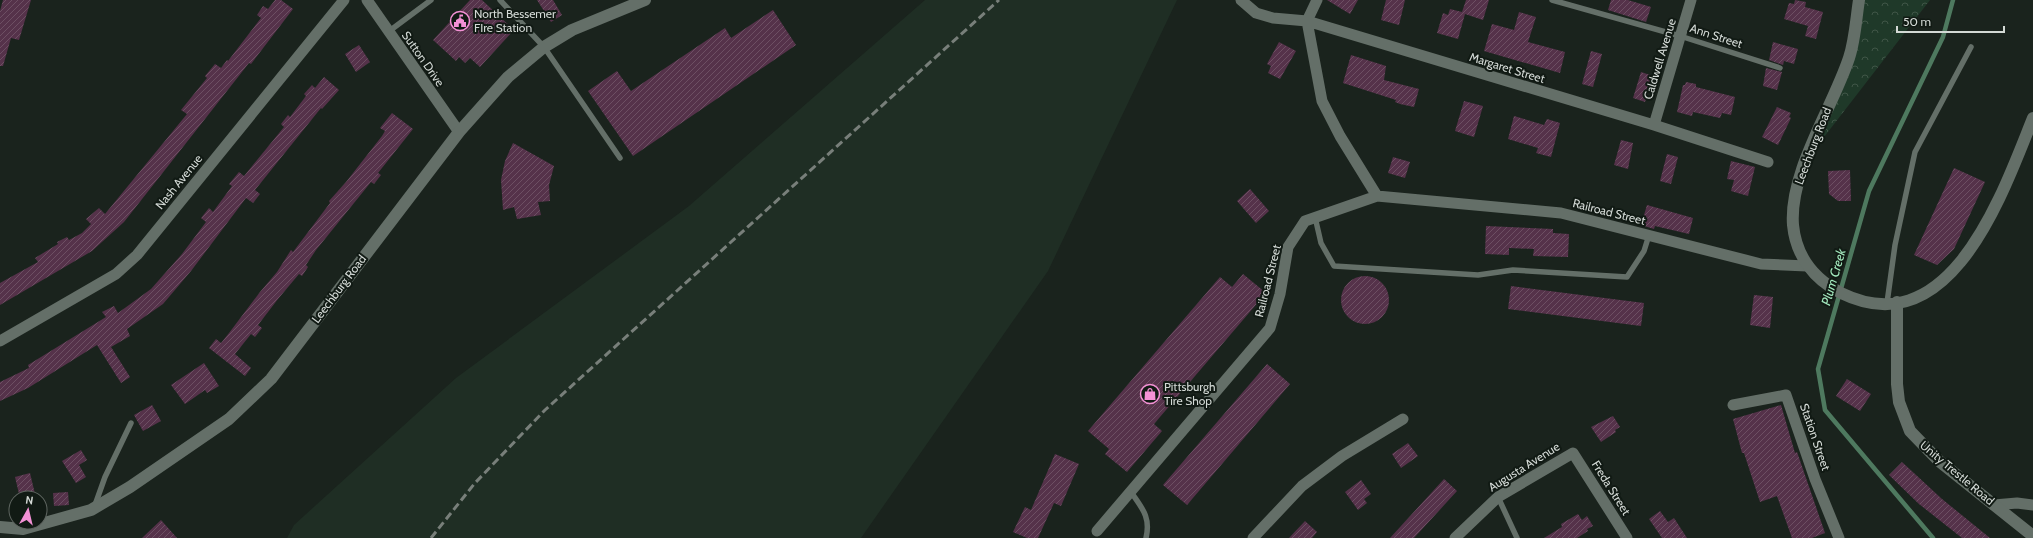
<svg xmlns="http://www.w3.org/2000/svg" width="2033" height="538" font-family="Cabin,sans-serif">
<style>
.built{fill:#1f2e24}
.park{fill:url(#park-crowns)}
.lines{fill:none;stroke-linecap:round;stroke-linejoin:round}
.stream{stroke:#4e795f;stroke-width:4.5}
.building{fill:url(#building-hatch)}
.lane{stroke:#646f68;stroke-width:5.5}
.street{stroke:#646f68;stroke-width:11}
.secondary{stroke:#646f68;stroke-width:12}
.rail{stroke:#787f7a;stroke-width:3;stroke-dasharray:8 4;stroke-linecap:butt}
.labels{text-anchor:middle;stroke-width:4;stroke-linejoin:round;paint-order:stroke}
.poi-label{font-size:12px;fill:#d3d9d5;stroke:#111a14;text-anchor:start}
.street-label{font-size:12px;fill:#d3d9d5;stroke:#111a14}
.water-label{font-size:13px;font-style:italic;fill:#a4eabf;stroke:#111a14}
</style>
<defs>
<pattern id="park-crowns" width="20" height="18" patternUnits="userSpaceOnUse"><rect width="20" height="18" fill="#1f3929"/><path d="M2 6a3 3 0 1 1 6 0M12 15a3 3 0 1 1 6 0" fill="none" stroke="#3f5547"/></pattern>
<pattern id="building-hatch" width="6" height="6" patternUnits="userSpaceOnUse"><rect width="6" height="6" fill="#55324a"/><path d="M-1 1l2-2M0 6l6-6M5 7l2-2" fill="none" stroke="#6d4f63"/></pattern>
</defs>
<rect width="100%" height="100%" fill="#1a231d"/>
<path class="built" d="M925 0H1177L1048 271 861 538H287L294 525 456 378 689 206Z"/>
<path class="park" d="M1865 0H1930L1807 159 1842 74 1856 16Z"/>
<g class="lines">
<path class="stream" d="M1933 538 1825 410 1818 369 1869 191 1943 37 1953 0"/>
</g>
<path class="building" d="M3 0H31L19 40 11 38 3 66H0V11Z
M275 0H281L293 9 251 64 249 63 124 222 92 251 0 305V283L38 262 35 258 58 244 57 242 67 237 69 240 82 233 91 224 86 219 99 208 105 214 187 114 181 110 207 78 205 76 215 64 221 68 227 60 228 61 261 18 257 15 263 6 268 9Z
M470 0H482L514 30 480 67 470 58 465 63 459 57 456 61 433 40Z
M537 0H553L562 15 551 22Z
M1327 0H1358L1350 14Z
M1386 0H1405L1399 25 1381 20Z
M1466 0H1489L1483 20 1465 14 1458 39 1437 33 1443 13 1448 15 1450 9 1462 12Z
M1611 0H1628L1651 7 1646 22 1608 10Z
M1795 0 1806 2 1805 7 1823 12 1816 39 1805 36 1808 26 1784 19 1789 3 1794 4Z
M773 10 796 45 633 156 588 91 617 71 631 91 725 28 731 38Z
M1519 12 1536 17 1528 42 1565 52 1560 73 1484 51 1492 24 1514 30Z
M1279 42 1296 51 1280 79 1268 73 1271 66 1267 64Z
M1773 42 1798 49 1794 64 1784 61 1783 65 1769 60Z
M359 45 370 62 356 72 345 54Z
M1591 51 1602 54 1593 87 1582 84Z
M1351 55 1386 66 1384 80 1419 89 1414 107 1400 104 1395 102 1396 100 1343 83Z
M1766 68 1782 72 1777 90 1763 86Z
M1641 72 1653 76 1645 102 1633 98Z
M324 77 339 90 322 109 321 108 255 190 260 194 253 203 246 198 191 271 163 304 127 329 130 336 111 347 130 377 121 383 97 345 28 388 0 401V382L29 368 28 365 106 317 102 312 114 306 118 313 151 289 182 254 206 222 201 218 209 208 213 212 232 186 229 184 239 172 244 176 284 127 281 124 288 115 290 117 306 96 304 94 312 85 315 88Z
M1686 82 1696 84V87L1735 97 1731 115 1722 113 1720 118 1693 112 1692 116 1677 112 1683 85H1685Z
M1464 101 1483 106 1474 137 1455 131Z
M1777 107 1791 113 1789 117 1791 118 1778 145 1762 137Z
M392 113 413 129 378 173 381 175 374 184 371 182 316 250 306 265 308 267 302 276 299 274 278 299 258 325 262 328 255 337 251 334 235 354 251 368 245 376 209 348 216 339 221 343 229 333 260 292 277 272 291 250 293 252 330 203 329 201 346 182 382 136 385 131 380 128Z
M1514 116 1544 125 1547 119 1560 123 1551 157 1536 153 1538 148 1508 139Z
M1621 140 1633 143 1628 169 1614 165Z
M513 143 554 166 549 185 550 201 538 202 541 215 517 219 514 207 503 210 501 180 505 161Z
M1667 154 1678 157 1671 184 1660 181Z
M1393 157 1410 162 1405 178 1388 173Z
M1731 161 1755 167 1748 196 1731 191 1734 180 1727 179Z
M1954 168 1985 182 1954 249 1937 265 1914 255Z
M1850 170 1851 201H1838L1829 194 1828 171Z
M1250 189 1269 211 1256 223 1237 201Z
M1647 205 1693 218 1689 234 1655 226 1654 229 1641 225Z
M1486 226 1553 229V233L1569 234 1568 257 1533 256 1534 249 1509 248V255L1485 254Z
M1243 274 1266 293 1154 424 1162 431 1127 472 1105 454 1109 449 1088 431 1220 277 1232 287Z
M1341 300a24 24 0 1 1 48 0a24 24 0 1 1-48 0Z
M1511 286 1644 303 1641 326 1508 309Z
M1754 295 1773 297 1770 328 1750 325Z
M204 363 219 386 207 393 205 390 185 404 171 385Z
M1267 364 1290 384 1187 505 1163 485Z
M1847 379 1871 394 1860 411 1836 396Z
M152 405 161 421 143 431 134 415Z
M1781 405 1795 453 1797 452 1825 533 1812 538H1792L1777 496 1760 502 1744 453H1742L1733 419Z
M1613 416 1620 427 1615 430 1616 432 1601 442 1591 427Z
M1408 443 1418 456 1401 468 1392 454Z
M81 450 87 460 79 465 86 477 76 483 62 461Z
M1055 454 1079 464 1061 506 1054 503 1038 538H1027L1013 532 1025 507 1031 510Z
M1902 462 1942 499 1990 538H1962L1919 504 1889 475Z
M30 473 35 494 20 498 15 477Z
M1444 479 1457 491 1414 538H1390Z
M1361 480 1371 494 1364 499 1367 503 1358 510 1345 492Z
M68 492 69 505 54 506 53 493Z
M1660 511 1668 522 1674 518 1687 538H1662L1649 519Z
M1578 514 1582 520 1587 516 1593 526 1587 529 1588 531 1577 538H1544L1562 527 1561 524Z
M161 520 177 538H142Z
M1305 521 1317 532 1312 538H1289Z"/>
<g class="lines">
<path class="lane" d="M500 0 544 47 620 158
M1552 0 1680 36 1780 68
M388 32 431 0
M1315 217 1321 243 1334 266 1478 275 1513 270 1627 277 1644 251 1649 235
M1887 303 1895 245 1915 152 1971 47
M1131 492C1142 508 1151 517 1146 538
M1498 497 1517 538
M95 505 105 477 131 423"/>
<path class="street" d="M367 0 459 132
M1241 0 1256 13 1273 18 1307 21 1654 125 1768 162
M1317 0 1307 21 1322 101 1340 136 1377 196 1561 213 1761 264 1807 266
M1654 125 1691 0
M0 341 116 274 137 255 344 0
M1733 405 1786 395 1815 479 1839 538
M1994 505 2017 503 2033 505
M1097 531 1270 328 1280 294 1288 247 1305 221 1377 196
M1253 538 1302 486 1342 456 1403 419
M1455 538 1498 497 1573 453 1627 538"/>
<path class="secondary" d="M1859 0C1856 19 1855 40 1849 58 1832 109 1789 172 1793 225 1796 256 1814 279 1841 293 1951 347 2003 192 2033 118
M1897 302V384L1899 402 1910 431 1939 461 2033 536
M0 527 23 529 91 510 130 487 229 419 271 379 459 132 508 77 544 47 572 30 645 0"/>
<path class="rail" d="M431 538 475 483 545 410 999 0"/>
</g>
<defs>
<symbol id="civic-ring" viewBox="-11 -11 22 22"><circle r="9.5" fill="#111a14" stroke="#f391d5" stroke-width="1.5"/><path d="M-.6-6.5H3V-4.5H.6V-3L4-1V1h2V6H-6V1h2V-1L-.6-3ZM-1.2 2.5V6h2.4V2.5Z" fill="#f391d5"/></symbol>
<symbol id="shop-ring" viewBox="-11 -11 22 22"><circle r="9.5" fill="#111a14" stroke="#f391d5" stroke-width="1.5"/><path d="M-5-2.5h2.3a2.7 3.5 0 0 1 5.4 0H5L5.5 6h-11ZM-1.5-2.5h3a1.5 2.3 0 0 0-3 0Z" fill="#f391d5"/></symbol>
</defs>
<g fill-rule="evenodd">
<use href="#civic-ring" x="449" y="10" width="22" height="22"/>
<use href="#shop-ring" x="1139" y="383" width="22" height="22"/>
</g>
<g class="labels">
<g class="poi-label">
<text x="474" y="18">North Bessemer<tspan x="474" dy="14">FIre Station</tspan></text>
<text x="1164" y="391">Pittsburgh<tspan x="1164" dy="14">Tire Shop</tspan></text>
</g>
<g class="street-label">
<text transform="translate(1716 36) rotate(18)" y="4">Ann Street</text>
<text transform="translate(423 59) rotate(55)" y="4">Sutton Drive</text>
<text transform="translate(1660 59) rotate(-73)" y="4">Caldwell Avenue</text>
<text transform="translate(1507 68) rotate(17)" y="4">Margaret Street</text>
<text transform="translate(1813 146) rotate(-69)" y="4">Leechburg Road</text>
<text transform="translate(179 182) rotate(-51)" y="4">Nash Avenue</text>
<text transform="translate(1609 212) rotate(14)" y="4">Railroad Street</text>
<text transform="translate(1268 281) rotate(-76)" y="4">Railroad Street</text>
<text transform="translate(339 289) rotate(-53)" y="4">Leechburg Road</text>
<text transform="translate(1815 437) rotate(71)" y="4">Station Street</text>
<text transform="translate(1524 467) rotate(-32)" y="4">Augusta Avenue</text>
<text transform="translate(1957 473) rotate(40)" y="4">Unity Trestle Road</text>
<text transform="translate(1611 488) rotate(58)" y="4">Freda Street</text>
</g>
<g class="water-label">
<text transform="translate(1833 277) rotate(-74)" y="5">Plum Creek</text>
</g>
</g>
<g transform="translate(28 510) rotate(8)"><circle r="19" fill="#111a14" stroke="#5f6661"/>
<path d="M0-3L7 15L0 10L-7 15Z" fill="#f391d5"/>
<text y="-6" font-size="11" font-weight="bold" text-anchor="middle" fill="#d3d9d5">N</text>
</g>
<path d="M1897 26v6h107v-6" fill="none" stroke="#d3d9d5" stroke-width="2"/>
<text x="1903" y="26" font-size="12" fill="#d3d9d5" stroke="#111a14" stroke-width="3" paint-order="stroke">50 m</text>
</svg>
